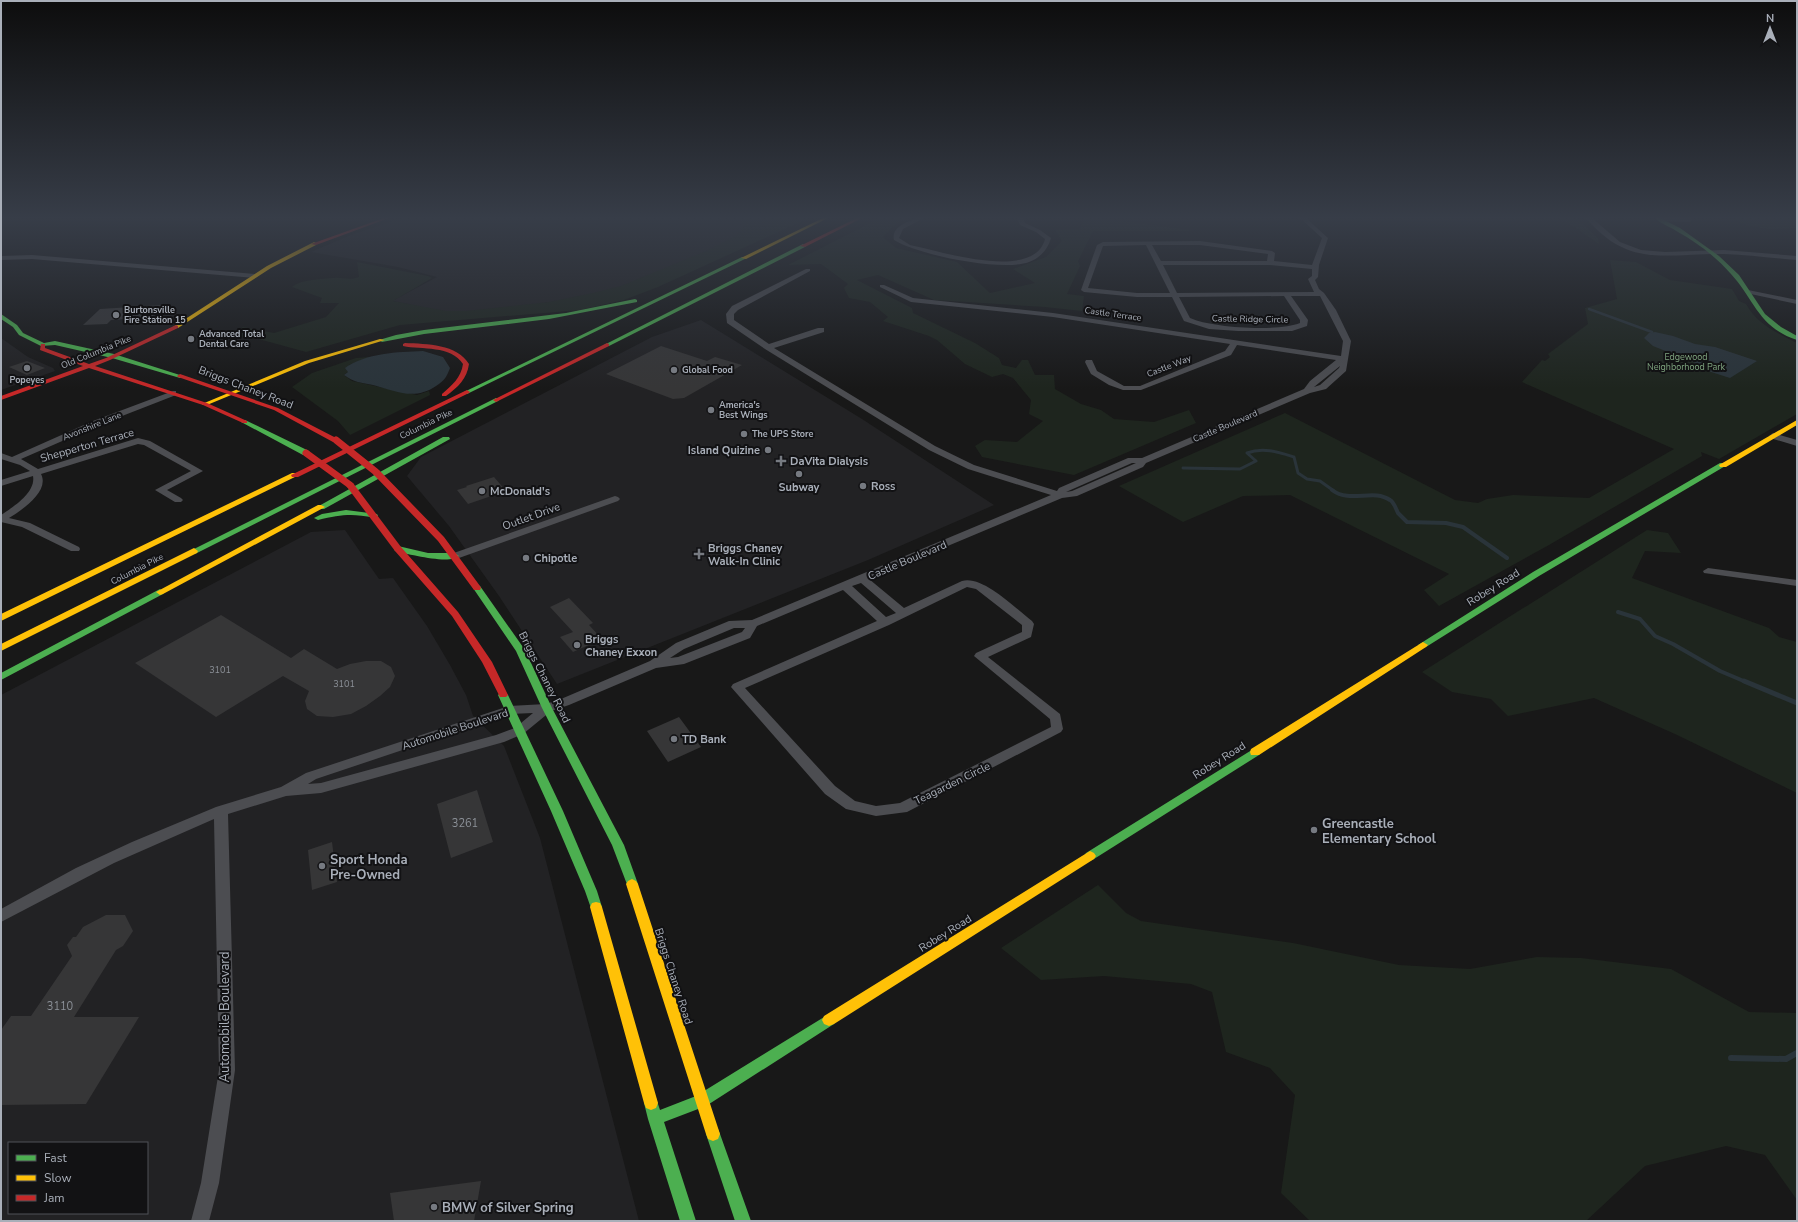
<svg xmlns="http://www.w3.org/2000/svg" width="1798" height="1222" font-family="'Nunito Sans',sans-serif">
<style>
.built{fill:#222224;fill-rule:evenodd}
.green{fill:#1e251e}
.water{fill:#2a343a}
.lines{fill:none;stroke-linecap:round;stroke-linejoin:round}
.stream-far4{stroke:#2a343a;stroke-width:2.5}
.stream-far3{stroke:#2a343a;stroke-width:3}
.stream-far2{stroke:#2a343a;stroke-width:4}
.stream-far1{stroke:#2a343a;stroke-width:5}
.stream{stroke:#2a343a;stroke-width:6}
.building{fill:#363637}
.street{fill:#4c4d51;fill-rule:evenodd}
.fast{fill:#4caf50;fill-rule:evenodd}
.slow{fill:#ffc107;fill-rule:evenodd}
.jam{fill:#c62828;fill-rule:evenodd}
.jam-bridge{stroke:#c62828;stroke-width:7}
.poi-dot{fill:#767a81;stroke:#121214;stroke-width:1.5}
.labels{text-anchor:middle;stroke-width:4;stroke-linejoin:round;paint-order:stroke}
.far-poi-label{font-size:9px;font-weight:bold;fill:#a9afb9;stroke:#121214;text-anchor:start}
.far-street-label{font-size:9px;fill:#a9afb9;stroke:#121214}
.far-park-label{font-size:9px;fill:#7fa47f;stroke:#121214}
.number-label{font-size:9px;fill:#8c9198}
.street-label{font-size:11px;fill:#a9afb9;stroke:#121214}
.poi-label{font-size:11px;font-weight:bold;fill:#a9afb9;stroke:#121214;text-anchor:start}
.near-number-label{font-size:11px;fill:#8c9198}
.near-poi-label{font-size:13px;font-weight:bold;fill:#a9afb9;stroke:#121214;text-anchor:start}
.near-street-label{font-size:13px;fill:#a9afb9;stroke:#121214}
</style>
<rect width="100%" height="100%" fill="#181818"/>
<path class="built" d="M402 218H796L634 290 461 315 392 301 437 277 398 267 311 252 351 235Z
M701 320 862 419 994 505 868 560 557 684 499 596 449 526 407 476 421 457 652 337Z
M1 338 28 357 53 368 55 371 1 390Z
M345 530 379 579 393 578 427 626 450 665 466 695 473 716 504 746 540 838 639 1221H1V695L311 532ZM9 1143H147V1213H9Z"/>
<path class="green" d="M751 218H809L658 287 624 300 580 310 400 325 306 352 255 338 230 336 243 327 274 333 326 317 339 303H320L322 298 292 287C302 279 321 279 334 278 345 277 348 281 359 277L357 262 428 276 432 278 393 301 446 311H466L549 302 593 293 621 286 706 251 736 236 744 226 742 221Z
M880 218H907L897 223 883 237 896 248 957 262 990 293 1035 283 1013 269 1046 257 1062 241 1055 230 1080 229 1084 218 1117 220 1196 231H1093L1078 261 1080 266 1067 294 1084 296 1082 311 1045 307 934 300 878 275 857 280 912 308 913 313 975 343 999 358 1002 365 1016 368 1022 360H1028L1035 375H1054L1055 389 1081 404 1101 410 1114 419 1154 422 1189 410 1196 423 1074 475 982 457 975 446 985 440 1017 442 1043 421 1029 414 1031 400 1013 378 1003 374 992 377 965 364 937 340 929 336 883 321 888 317 870 302 849 298 844 288 848 284 821 264 788 265Z
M1561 218H1576L1598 238 1599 244Z
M1733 218H1797V228C1775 229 1752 231 1733 218Z
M1610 260 1636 262 1670 280 1732 289 1739 301 1746 304C1757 324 1777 333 1797 343V414L1719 459 1701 452 1702 456 1549 545 1439 606 1424 590 1449 574 1290 495 1243 496 1183 522 1119 486 1285 413 1455 500 1478 503 1487 499 1513 495 1589 498 1674 449 1522 382 1542 360 1545 361 1550 357 1548 354 1588 324 1585 308 1617 299Z
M370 357 349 365 348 372 344 375 352 381 417 395 429 391 430 395 350 435 338 421 292 387 312 373 356 358Z
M1647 530 1668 533 1681 553 1645 551 1632 578 1769 628 1779 637 1797 642V793L1675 734 1594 698 1508 716 1491 699 1452 692 1422 672Z
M1098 885 1126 913 1141 921 1293 943 1399 965 1470 969 1537 957 1581 958 1671 969 1749 1012 1797 1013V1200L1765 1155 1726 1146 1645 1166 1586 1221H1310L1281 1193 1295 1095 1270 1068 1226 1052 1212 992 1191 984 1104 976 1041 980 1001 948Z"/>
<path class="water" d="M1655 332 1673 336 1695 344 1715 347 1757 361 1730 378 1708 371 1698 364 1653 346 1644 338 1649 333Z
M423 351 443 357 450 368C446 378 445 380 436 386 414 401 396 391 373 385 362 383 353 382 344 375L348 372 345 368C366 353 398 352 423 351Z"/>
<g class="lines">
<path class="stream-far4" d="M1589 309 1652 332"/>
<path class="stream-far3" d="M1183 468 1240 469 1256 461 1247 453C1263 447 1278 452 1294 457L1298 473 1307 479 1320 481 1334 491"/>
<path class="stream-far2" d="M1332 490C1351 504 1373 488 1390 500 1394 502 1396 509 1398 513 1401 516 1404 519 1407 522L1446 523 1463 527 1507 558
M1618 612 1640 619 1655 636 1673 644 1720 671 1746 682"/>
<path class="stream-far1" d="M1744 681 1797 703"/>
<path class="stream" d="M1731 1058 1786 1059 1797 1053"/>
</g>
<path class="building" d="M163 305 152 317 111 320 107 324 83 325 100 309Z
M661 346 707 361 715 357 742 365 684 398 673 399 606 374Z
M27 361 45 368 27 375 9 367Z
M494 477 506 491 468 504 457 490 467 487 466 486Z
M569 598 593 623 589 625 602 639 573 652 560 637 573 632 550 607Z
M221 615 291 658 304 649 337 669 350 664 366 661H381L391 667 395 676 390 687 380 696 366 706 351 714 333 717 317 716 307 709 305 701 309 691 283 676 216 717 135 663Z
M679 717 701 747 668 762 647 731Z
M477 790 493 842 451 858 437 804Z
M332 842 337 882 312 890 308 850Z
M106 915H125L133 931 123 946 116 950 74 1017H139L86 1104 1 1105V1030L11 1016H31L72 956 67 945 73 937H76L83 927Z
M481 1181 474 1221H394L390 1193Z"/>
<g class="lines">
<path class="street" d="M917 218H924L903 229 899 238 910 245C940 251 1034 282 1045 239L1036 232 1020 225 1017 218H1023L1025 223 1040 230 1051 238C1048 249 1040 258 1029 262 1002 272 918 255 894 240 891 227 907 222 917 218Z
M1300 218H1306L1328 238 1319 265 1318 277 1315 280 1319 289 1324 293 1336 310 1351 341 1346 371 1326 389 1310 393 1146 463 1143 467 1077 496 1062 498 869 579 904 608 962 581C983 575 1016 609 1032 621L1034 624 1031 637 988 657 1060 714 1063 729 1061 732 907 812 876 816 846 809 825 794 731 687 733 684 877 621 843 590 757 626 750 638 684 664 656 668 569 705 551 711 523 734 504 742 321 793 286 796 228 814 235 1070 219 1183 209 1221H191L201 1183 219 1070 214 819 114 863 1 922V909L76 868 132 842 216 807 281 787 306 773 509 706 546 704 561 699 650 661 676 643 729 621 752 620 1051 495 968 469 929 450 765 349 727 323 726 314 732 306 806 269H810V271L738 310 734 314V320L769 344 818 328H824V332L774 348 935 446 974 465 1057 491 1059 488 1128 458H1142L1304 389 1310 381 1336 360 1237 345 1231 355 1141 390H1123L1109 385 1091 374 1085 362 1086 360H1092L1097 371 1124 386H1140L1225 351 1230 344 1053 317 911 302 880 287V285H884L913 298 1053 313 1341 356 1343 341 1320 296H1291L1308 320 1307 326 1292 331H1238L1209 329 1184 321 1172 297H1137L1084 292 1081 290 1097 245 1103 242 1200 241 1272 251 1275 253 1274 261 1312 265 1322 238ZM1146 245 1170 293H1137L1088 288 1103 246ZM1152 245H1200L1268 254 1267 261H1161ZM1163 265H1270L1312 269V276L1308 279 1314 292 1177 293ZM1284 296 1300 320V323C1278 332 1212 328 1190 318L1179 297ZM1340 366 1339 368 1320 385 1314 387ZM1132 463H1136L1072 491 1066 492ZM861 583 896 613 886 617 852 586ZM967 587 976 589 1022 625V632L976 653 974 656 1050 719 1051 727 900 803 876 806 855 801 835 786 745 688 889 625ZM734 628H745L742 632 678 657 670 658 684 649ZM533 713 515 728 496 735 321 783 308 784 316 779 510 714Z
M1586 218H1592L1620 242 1641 250 1665 252 1724 250 1797 256V260C1773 258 1748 255 1724 254 1666 253 1629 269 1586 218Z
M1662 218H1691L1692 220 1689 222 1660 221V219Z
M32 255 255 274 258 276 255 278 32 259 1 260V256Z
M1748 290 1797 300V304L1746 293V291Z
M173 391H176V395L99 425 21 459 38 469 138 438 150 441 203 471 167 490 181 498 183 500 181 502H175L155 490 191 471 144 445 138 444 41 474C50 491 22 510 9 518L30 523 79 547 80 549 79 551H71L22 527 1 522V515C13 507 36 493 33 476L1 486V480L30 471 20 465 1 459V453L12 457 93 421Z
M1773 433 1797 440V446L1770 438 1769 436Z
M615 496 618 497 620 499 618 501 459 558H451L450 556 451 554Z
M1708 568 1797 580V586L1704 573 1703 571Z"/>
<path class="fast" d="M1655 218H1660L1680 228 1719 256 1739 275 1765 314 1781 327 1797 336V340C1759 328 1754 299 1731 274 1716 257 1698 243 1678 232 1671 227 1661 224 1655 218Z
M803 244 806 246 805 247 609 346 604 345Z
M742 257 747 258 469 393 467 394 464 392Z
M635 299 637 300V302L549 319 424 334 382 342 379 340 396 335 424 330 566 313Z
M1 314 17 325 23 333 44 343 55 341 114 354 183 376 180 378 112 358 55 345 41 346 19 335 13 327 1 319Z
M496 398 499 400 498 401 197 553 194 554 190 551Z
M245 420 309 451 310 453 306 455H303L243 423 241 422Z
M443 437H449L450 439 324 509H321L317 507Z
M1720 463H1726L1727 465 1539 576 1426 647 1423 648 1418 645 1533 572Z
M346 510 377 514 378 516 374 518C351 513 341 515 318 520L314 518 322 514Z
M398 546 428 553H455L459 556C450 565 408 554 395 551L394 549Z
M477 585 480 586 525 650 552 708 624 845 638 884 636 887 632 889 628 887 612 845 542 708 516 651 473 588Z
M160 589 164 592 163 594 1 680V673Z
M503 692 506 693 508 695 563 811 597 891 602 907 600 911 596 912 592 911 585 891 551 811 498 695 500 693Z
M1255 748 1259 749 1260 752 1259 755 1094 859 1090 861 1086 859 1084 856 1086 853Z
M829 1014 834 1016 836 1020 834 1024 706 1106 664 1122 696 1221H680L648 1119 644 1103 646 1098 651 1096 656 1098 660 1110 696 1096Z
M713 1127 718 1129 720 1134 751 1221H735L706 1134 708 1129Z"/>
<path class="slow" d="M823 218H828L746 259 741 258Z
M314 242 316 243V245L271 268 178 328 173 327 267 266Z
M380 339 385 340 309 363 207 405H203L202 404 305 361Z
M1797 420V425L1726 467H1720L1719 465Z
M292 473H298L299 475 1 621V614Z
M318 505H321L325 507 163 594 160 595 156 592Z
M194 548 198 551 197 553 1 651V644Z
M1423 642 1428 645 1426 647 1259 755H1251L1250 752 1251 749Z
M1090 851 1094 853 1096 856 1094 859 834 1024 829 1026 824 1024 822 1020 824 1016Z
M632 879 636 881 638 884 720 1134 718 1139 713 1141 708 1139 706 1134 626 884 628 881Z
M596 902 600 903 602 907 658 1103 656 1108 651 1110 646 1108 644 1103 590 907 592 903Z"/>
<path class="jam" d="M384 218H389L316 245 311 244Z
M857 218H862L805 247 800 246Z
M176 325 178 326V328L110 360 95 366 207 403 247 421V423H243L203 405 89 368 1 400V396L83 366 40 350 41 344H45V348L89 364 106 358Z
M405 343C427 344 457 344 469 364 467 379 458 387 446 396H442V394C452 385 461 378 463 364 451 345 422 350 403 346V344Z
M607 343 609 344V346L498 401 496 402 493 400Z
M180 374 278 408 340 440 336 442H333L274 410 178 377 177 376Z
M467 390 470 392 469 393 298 477H292L291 475Z
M373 470H379L444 537 480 586 481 588 480 590H474L438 541 373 474Z
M347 483H353L401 547 458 612 492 662 508 695 506 697H500L482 662 452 616 395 551 347 487 346 485Z"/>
<path class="jam-bridge" d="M336 440 376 472
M306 453 350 485"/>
</g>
<linearGradient id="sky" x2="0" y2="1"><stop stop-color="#0d0d0d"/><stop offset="0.56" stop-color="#373d48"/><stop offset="1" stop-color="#373d48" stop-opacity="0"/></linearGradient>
<rect width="1798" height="389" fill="url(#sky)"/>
<g class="poi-dot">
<circle cx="116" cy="315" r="4"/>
<circle cx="191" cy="339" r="4"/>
<circle cx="27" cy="368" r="4"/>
<circle cx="674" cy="370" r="4"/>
<circle cx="711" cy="410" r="4"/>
<circle cx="744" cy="434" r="4"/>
<circle cx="768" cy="450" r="4"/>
<path d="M779 455h4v4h4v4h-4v4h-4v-4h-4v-4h4z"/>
<circle cx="799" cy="474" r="4"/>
<circle cx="863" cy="486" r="4"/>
<circle cx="482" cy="491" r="4"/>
<path d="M697 548h4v4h4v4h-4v4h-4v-4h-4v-4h4z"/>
<circle cx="526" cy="558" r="4"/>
<circle cx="577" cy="645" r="4"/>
<circle cx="674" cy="739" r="4"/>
<circle cx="1314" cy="830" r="4"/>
<circle cx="322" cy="866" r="4"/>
<circle cx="434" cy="1207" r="4"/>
</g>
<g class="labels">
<g class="far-poi-label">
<text x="124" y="313">Burtonsville<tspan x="124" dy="10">Fire Station 15</tspan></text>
<text x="199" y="337">Advanced Total<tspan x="199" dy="10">Dental Care</tspan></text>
<text x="682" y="373">Global Food</text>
<text x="27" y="383" text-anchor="middle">Popeyes</text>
<text x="719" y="408">America's<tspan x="719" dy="10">Best Wings</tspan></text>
<text x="752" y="437">The UPS Store</text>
</g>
<g class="far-street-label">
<text transform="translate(1113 314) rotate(8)" y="3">Castle Terrace</text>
<text transform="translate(1250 319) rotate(1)" y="3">Castle Ridge Circle</text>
<text transform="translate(96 352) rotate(-22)" y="3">Old Columbia Pike</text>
<text transform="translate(1169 366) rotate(-21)" y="3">Castle Way</text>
<text transform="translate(426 424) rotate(-26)" y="3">Columbia Pike</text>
<text transform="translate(92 426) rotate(-22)" y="3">Avonshire Lane</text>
<text transform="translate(1225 426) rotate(-23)" y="3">Castle Boulevard</text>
<text transform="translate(137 569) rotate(-27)" y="3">Columbia Pike</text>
</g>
<g class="far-park-label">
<text x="1686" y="360">Edgewood<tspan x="1686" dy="10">Neighborhood Park</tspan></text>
</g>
<g class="number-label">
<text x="220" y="673">3101</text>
<text x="344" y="687">3101</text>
</g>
<g class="street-label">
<text transform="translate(246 387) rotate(21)" y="4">Briggs Chaney Road</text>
<text transform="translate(87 445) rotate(-16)" y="4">Shepperton Terrace</text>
<text transform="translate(531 516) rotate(-20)" y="4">Outlet Drive</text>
<text transform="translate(907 560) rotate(-23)" y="4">Castle Boulevard</text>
<text transform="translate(1493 587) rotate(-32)" y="4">Robey Road</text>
<text transform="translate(545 677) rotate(63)" y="4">Briggs Chaney Road</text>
<text transform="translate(455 729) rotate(-18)" y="4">Automobile Boulevard</text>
<text transform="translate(1219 760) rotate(-32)" y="4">Robey Road</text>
<text transform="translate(952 783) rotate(-26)" y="4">Teagarden Circle</text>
<text transform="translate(945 933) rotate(-32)" y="4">Robey Road</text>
<text transform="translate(674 976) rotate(72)" y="4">Briggs Chaney Road</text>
</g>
<g class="poi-label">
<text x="760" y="454" text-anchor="end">Island Quizine</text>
<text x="790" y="465">DaVita Dialysis</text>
<text x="871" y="490">Ross</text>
<text x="799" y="491" text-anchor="middle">Subway</text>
<text x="490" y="495">McDonald's</text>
<text x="708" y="552">Briggs Chaney<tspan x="708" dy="13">Walk-In Clinic</tspan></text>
<text x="534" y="562">Chipotle</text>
<text x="585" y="643">Briggs<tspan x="585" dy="13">Chaney Exxon</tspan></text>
<text x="682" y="743">TD Bank</text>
</g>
<g class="near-number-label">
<text x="465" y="827">3261</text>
<text x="60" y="1010">3110</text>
</g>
<g class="near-poi-label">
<text x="1322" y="828">Greencastle<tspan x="1322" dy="15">Elementary School</tspan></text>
<text x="330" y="864">Sport Honda<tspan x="330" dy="15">Pre-Owned</tspan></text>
<text x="442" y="1212">BMW of Silver Spring</text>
</g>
<g class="near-street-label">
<text transform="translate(224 1017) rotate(-90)" y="5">Automobile Boulevard</text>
</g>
</g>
<rect width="1798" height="1222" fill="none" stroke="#a9afb9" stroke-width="4"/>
<rect x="8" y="1142" width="140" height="72" fill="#121214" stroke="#4e5156"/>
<rect x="16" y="1155" width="20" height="6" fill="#4caf50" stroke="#4e5156"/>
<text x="44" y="1162" font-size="12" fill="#a9afb9">Fast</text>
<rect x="16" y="1175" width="20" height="6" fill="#ffc107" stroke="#4e5156"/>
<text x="44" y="1182" font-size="12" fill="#a9afb9">Slow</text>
<rect x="16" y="1195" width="20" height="6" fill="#c62828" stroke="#4e5156"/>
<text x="44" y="1202" font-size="12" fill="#a9afb9">Jam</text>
<g transform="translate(1770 28)" stroke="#121214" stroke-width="3" paint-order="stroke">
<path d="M0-3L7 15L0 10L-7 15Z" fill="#a9afb9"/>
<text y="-6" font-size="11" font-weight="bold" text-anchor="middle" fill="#a9afb9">N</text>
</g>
</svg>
